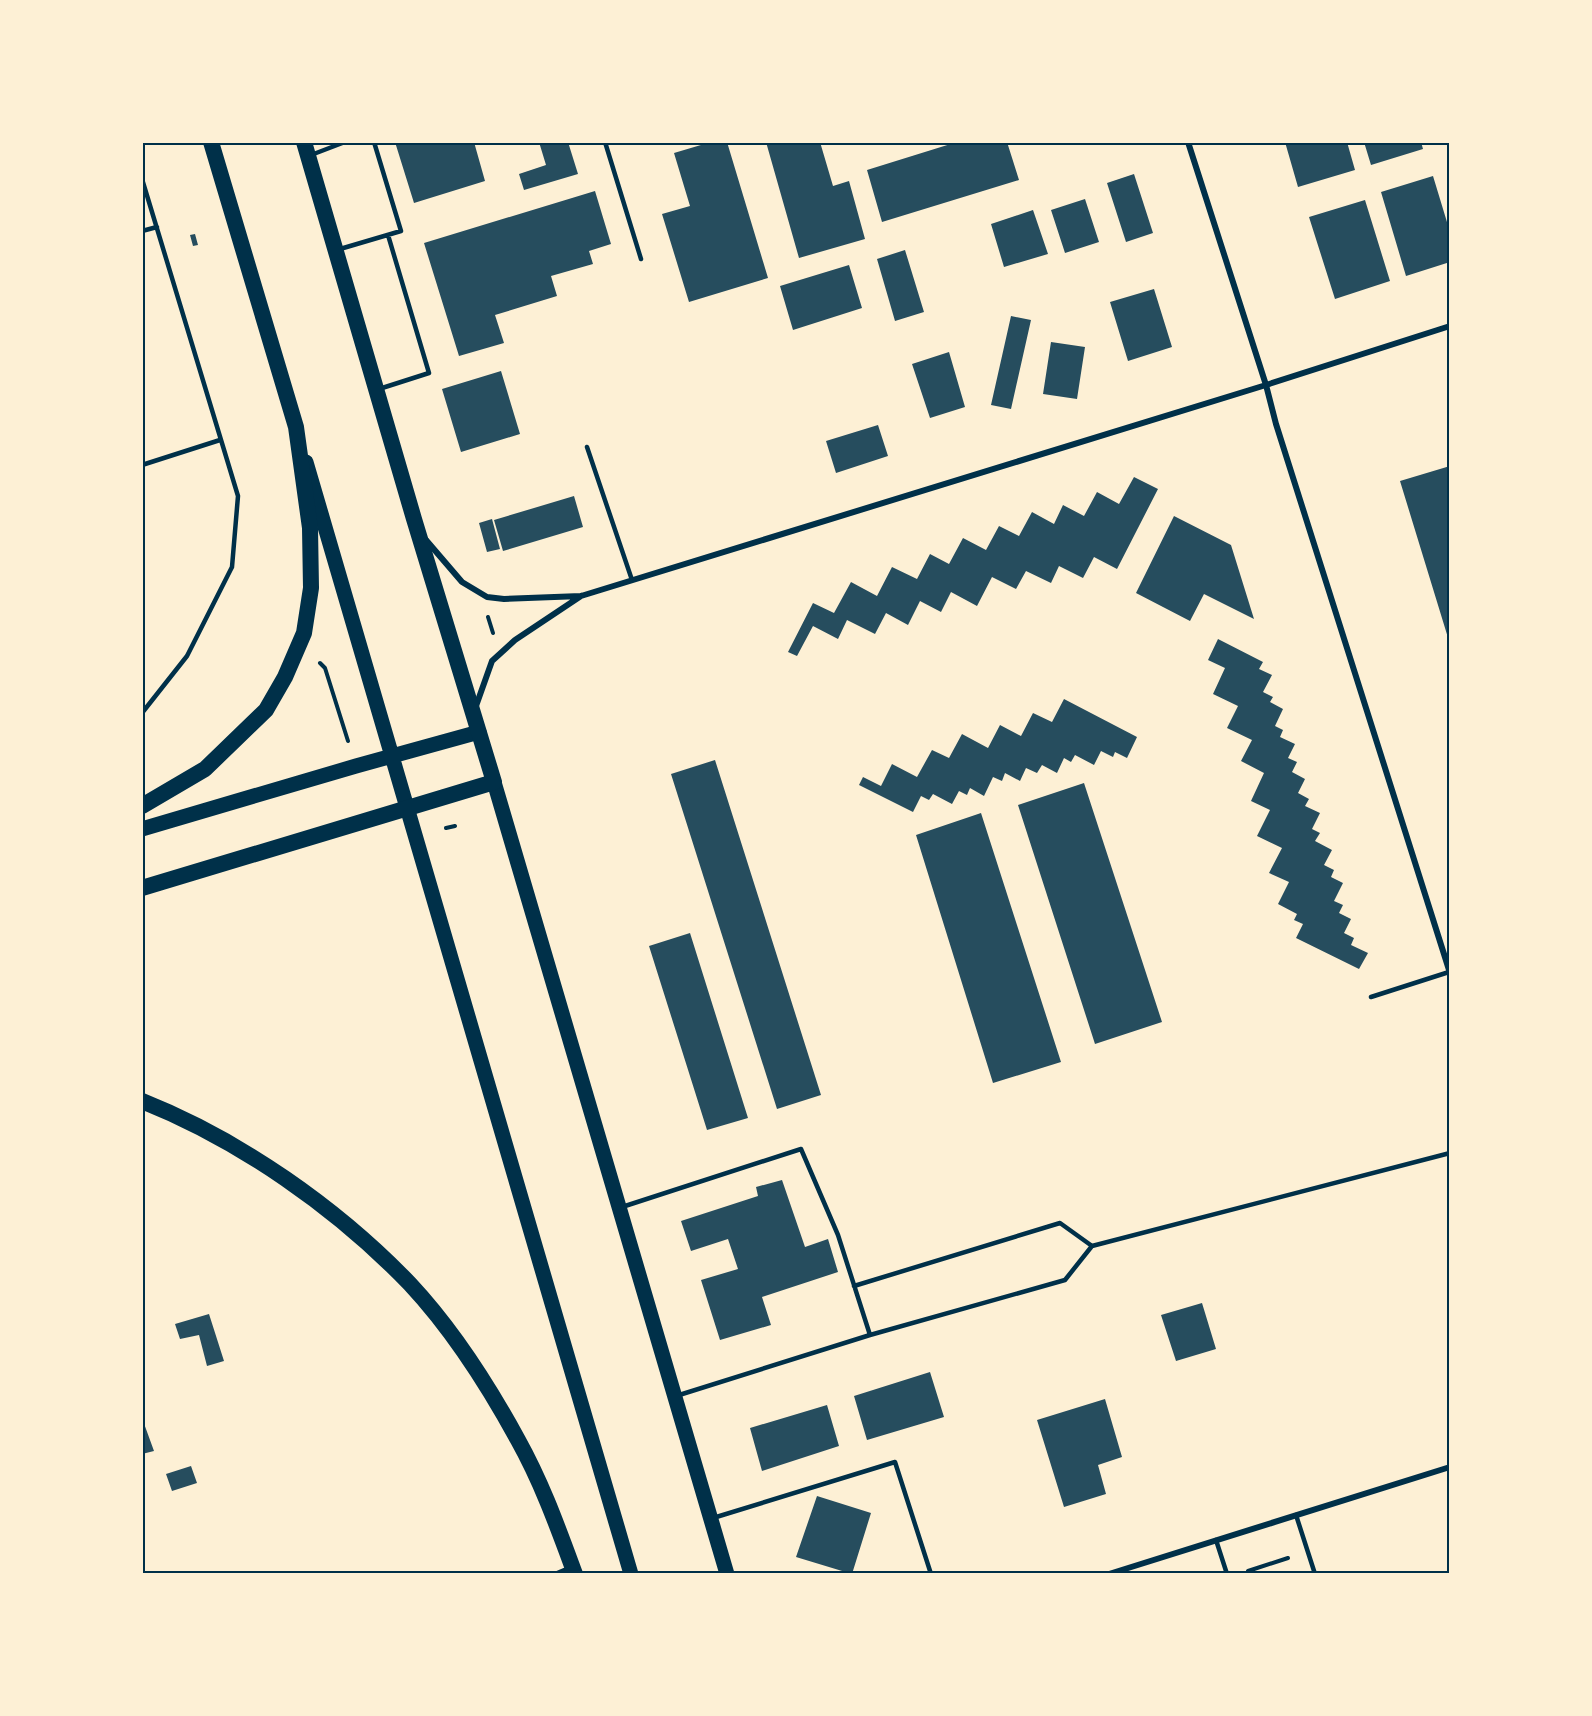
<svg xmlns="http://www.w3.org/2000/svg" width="1592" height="1716" font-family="Roboto,sans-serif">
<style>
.building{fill:#264d5e}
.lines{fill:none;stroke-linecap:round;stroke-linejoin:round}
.path{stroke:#003049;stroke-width:4}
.service{stroke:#003049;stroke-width:4.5}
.minor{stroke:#003049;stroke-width:6}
.primary{stroke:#003049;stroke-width:15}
.trunk{stroke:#003049;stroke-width:16}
.neatline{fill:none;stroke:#003049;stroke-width:2}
</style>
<rect width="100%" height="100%" fill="#fdf0d5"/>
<path class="building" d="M395 142H474L485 181 414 203Z
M539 142H568L578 174 524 190 519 174 546 165Z
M711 142H727L768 278 689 302 662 214 690 206 674 153Z
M766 142H820L833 186 849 181 865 239 799 258Z
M957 142H1007L1019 180 882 222 867 170Z
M1285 142H1347L1355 170 1298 187Z
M1364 142H1421L1423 149 1371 165Z
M1134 174 1153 233 1126 242 1107 183Z
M1433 176 1450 232V262L1406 276 1381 192Z
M595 191 611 244 589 251 593 264 551 276 557 296 495 315 504 343 459 356 424 243Z
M1085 199 1099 242 1065 253 1051 210Z
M1365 200 1390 281 1335 299 1309 217Z
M1033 210 1048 254 1004 267 991 224Z
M195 234 198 245 193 246 190 235Z
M905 250 924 312 895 321 877 259Z
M849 265 862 308 793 330 780 286Z
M1154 289 1172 347 1128 361 1110 302Z
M1011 316 1031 320 1011 409 991 405Z
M1051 342 1085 347 1077 399 1043 394Z
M949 352 965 407 930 418 912 364Z
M501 371 520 434 461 452 442 389Z
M878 425 888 456 836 473 826 441Z
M1450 466V641H1449L1400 481Z
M1134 477 1158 489 1117 569 1094 557 1083 578 1059 566 1051 583 1026 571 1016 589 992 577 977 606 951 592 941 612 920 601 908 625 886 613 875 634 847 620 838 639 813 626 797 656 788 652 813 603 834 613 851 582 877 596 892 567 917 579 930 554 949 564 963 538 986 550 999 526 1019 536 1032 512 1054 524 1063 505 1084 516 1097 492 1119 504Z
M574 496 583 527 503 551 494 520Z
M1174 516 1231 545 1254 619 1204 594 1190 621 1136 593Z
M492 519 500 549 487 552 479 523Z
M1218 639 1263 662 1259 669 1272 675 1263 692 1273 697 1270 702 1283 709 1275 726 1283 730 1280 737 1295 744 1288 758 1297 762 1292 772 1305 779 1298 793 1309 799 1305 806 1320 813 1312 829 1320 833 1315 841 1332 850 1324 865 1334 870 1331 877 1343 883 1334 901 1343 905 1339 913 1351 919 1344 933 1354 938 1351 945 1368 953 1359 969 1296 938 1303 924 1294 920 1297 914 1278 904 1289 882 1269 873 1282 848 1257 836 1270 810 1251 801 1264 773 1241 761 1252 740 1227 728 1238 706 1213 694 1225 668 1208 660Z
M1064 699 1137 737 1127 758 1115 752 1113 757 1101 751 1094 765 1075 755 1071 762 1064 758 1057 773 1042 765 1037 773 1026 768 1020 781 1005 773 1002 781 993 777 984 796 970 788 967 795 959 791 952 804 933 794 929 800 921 796 913 812 859 785 863 777 881 786 892 764 917 777 932 750 949 758 962 734 988 748 1000 725 1021 736 1033 713 1052 722Z
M715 760 821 1095 777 1109 671 774Z
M1084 783 1162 1022 1095 1044 1018 805Z
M981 813 1061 1062 993 1083 916 835Z
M690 933 748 1118 707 1130 649 946Z
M782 1180 805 1247 828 1239 838 1272 762 1297 771 1325 720 1340 701 1280 738 1269 728 1239 691 1251 681 1221 758 1196 756 1187Z
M1202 1303 1216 1349 1176 1361 1161 1315Z
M209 1314 224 1361 207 1366 199 1335 180 1339 175 1324Z
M930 1372 944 1417 867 1440 854 1396Z
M1105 1399 1122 1457 1098 1465 1106 1494 1064 1507 1037 1420Z
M827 1405 839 1446 762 1471 750 1428Z
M142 1418 154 1451 142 1454Z
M191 1466 197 1483 172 1491 166 1474Z
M817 1496 871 1513 852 1574 796 1557Z"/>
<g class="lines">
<path class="path" d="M488 617 493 633
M320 663 325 668 348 741
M446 828 455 826
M1248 1571 1288 1558"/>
<path class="service" d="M605 142 641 259
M311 155 345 142
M142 179 238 496 232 567 187 656 142 713
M142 231 157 227
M340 249 401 231 374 142
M379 389 429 373 388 235
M587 447 632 580
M142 465 220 440
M1371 997 1449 972
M622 1207 801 1149 838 1235 870 1335
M854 1286 1060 1223 1092 1246
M676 1396 870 1335 1065 1280 1092 1246 1450 1153
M1296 1515 1315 1574
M713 1518 895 1462 931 1574
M1216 1540 1227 1574
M555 1574 569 1568"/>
<path class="minor" d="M1188 142 1266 385 1276 424 1450 973
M426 540 462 582 487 597 504 599 581 596 1266 385 1450 326
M476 706 492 661 515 640 581 596
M1109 1574 1450 1467"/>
<path class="primary" d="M306 462 631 1574
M494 782 727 1574
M142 829 356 766 479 732"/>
<path class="trunk" d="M142 806 205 769 266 710 285 677 304 633 311 588 310 528 296 427 211 142
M142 888 494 782 414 519 304 142
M142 1101C240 1140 337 1208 410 1284 453 1330 488 1385 518 1440 542 1483 558 1528 575 1574"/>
</g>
<rect width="1592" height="1716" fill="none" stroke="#fdf0d5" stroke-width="288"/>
<rect x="144" y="144" width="1304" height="1428" class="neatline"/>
</svg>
